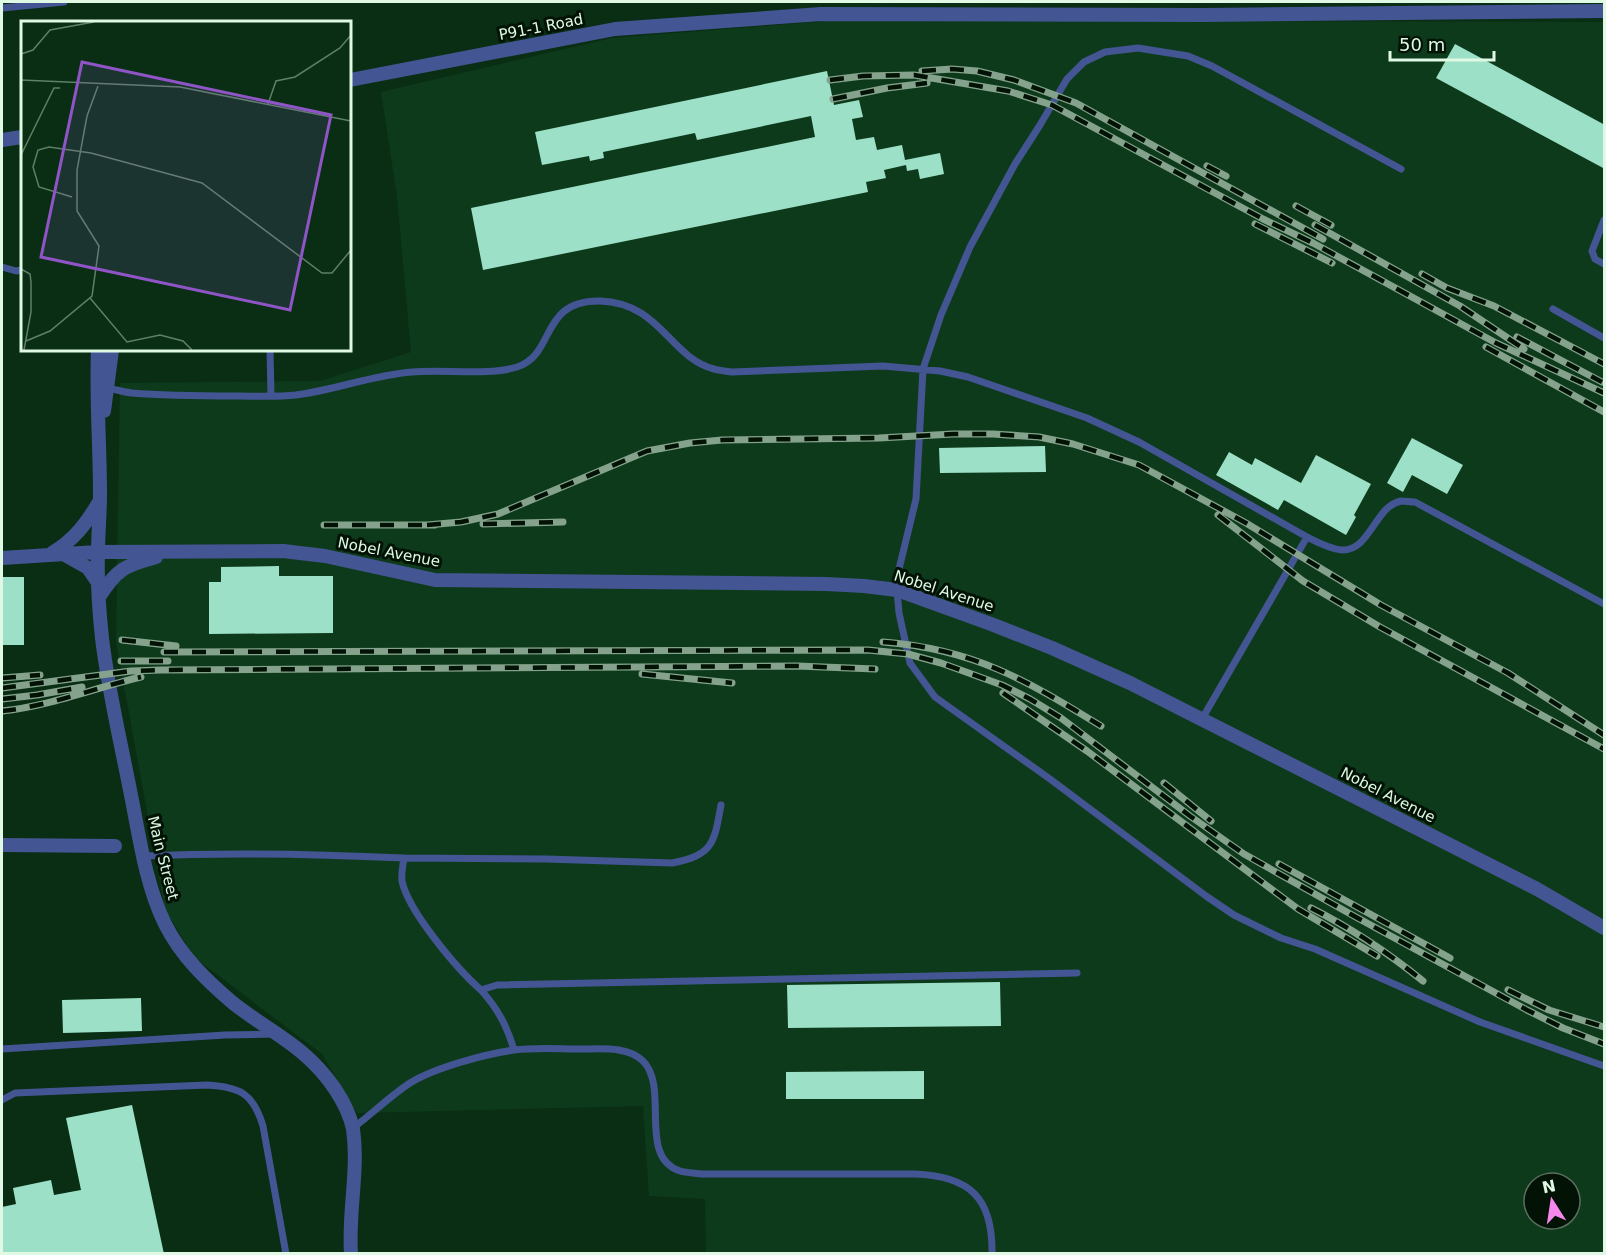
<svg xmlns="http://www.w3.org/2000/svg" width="1606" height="1255" font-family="'DejaVu Sans',sans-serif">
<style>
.built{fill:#0e3a1c;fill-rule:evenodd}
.building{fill:#9be0c7}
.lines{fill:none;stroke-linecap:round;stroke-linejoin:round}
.lane{stroke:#445593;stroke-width:7}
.street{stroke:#445593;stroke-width:14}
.rail-casing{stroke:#85a38c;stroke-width:7}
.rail{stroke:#021306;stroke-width:4.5;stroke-dasharray:14;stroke-linecap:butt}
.labels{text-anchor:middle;stroke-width:6;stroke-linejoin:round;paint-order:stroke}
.street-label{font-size:15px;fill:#e0f9e4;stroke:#021306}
.inset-road{fill:none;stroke:#5f7f67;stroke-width:1.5}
.view{fill:#8f55c6;fill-opacity:0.15;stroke:#8f55c6;stroke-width:3}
.inset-edge{fill:none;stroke:#e0f9e4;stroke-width:3}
</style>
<rect width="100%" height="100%" fill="#092e14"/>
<path class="built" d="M840 20 1604 22V1253H706L705 1199 649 1196 643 1106 357 1113 322 1054 195 958 165 910 116 642 120 383 320 381 411 352 397 196 381 92 612 38ZM1534 1183H1570V1219H1534Z"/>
<path class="building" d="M1455 44 1605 125V169L1436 78Z
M827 71 834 105 859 100 863 117 852 119 856 140 874 137 877 150 902 145 905 160 940 153 944 174 920 179 918 169 907 171 906 165 884 170 886 178 866 182 868 192 483 270 471 208 815 137 811 116 697 140 695 133 603 152 604 158 590 161 589 156 542 165 535 132Z
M1412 438 1463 465 1447 494 1412 475 1403 492 1387 483Z
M1045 446 1046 472 940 473 939 448Z
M1229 452 1252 465 1255 458 1301 483 1316 455 1371 484 1354 515 1356 517 1346 535 1284 500 1278 510 1216 475Z
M279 566V576H333V633L209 634V582H221V567Z
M2 577H24V645H2Z
M1000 982 1001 1026 788 1028 787 985Z
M141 998 142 1031 63 1033 62 1000Z
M924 1071V1099H786V1072Z
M132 1105 164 1254H2V1207L16 1204 13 1188 51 1180 54 1195 81 1190 66 1118Z"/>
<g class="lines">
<path class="lane" d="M2 8 64 2
M1401 169 1212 66 1188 56 1138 48 1105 52 1084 62 1067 79 1040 125 1015 164 970 247 941 315 923 369 916 499 899 569 897 590 899 613 910 663 935 697 1050 779 1206 896 1234 915 1281 938 1315 949 1480 1022 1604 1066
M1604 220 1592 251 1595 259 1604 264
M2 267 16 271 22 270
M1553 309 1604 338
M270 350 271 396
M106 388C115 389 123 392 132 393 167 396 203 396 237 396 257 396 277 397 296 395 335 390 373 375 412 372 444 369 488 376 517 367 556 355 539 300 600 301 661 303 669 357 714 369 720 371 727 371 732 372L883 366 940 371 968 377 1087 418 1139 442 1307 537C1317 542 1330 549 1342 550 1370 551 1375 506 1401 501 1405 501 1411 502 1415 502L1604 604
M1202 719 1307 537
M144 856C231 852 317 854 404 858 403 865 401 874 402 881 408 911 458 970 481 990L497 985 1077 973
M404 858 546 859 672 863C713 855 714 844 721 805
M481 990C498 1009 507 1026 514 1050
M2 1049 225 1035 275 1034
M2 1100 15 1093 207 1085C240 1087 253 1093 263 1126L286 1254
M353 1128C372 1114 390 1096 410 1083 434 1068 485 1054 514 1050 536 1047 560 1049 582 1049 601 1049 628 1046 643 1061 670 1088 637 1157 680 1171 686 1173 695 1173 702 1174H915C970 1176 993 1198 992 1254"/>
<path class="street" d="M350 80 615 29 821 14 1204 15 1604 11
M2 140 22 137
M98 350C96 398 100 446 100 494 100 514 98 534 98 553 97 581 99 610 102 638 108 689 120 739 130 790 139 834 145 883 165 924 181 956 206 980 233 1003 271 1033 306 1046 335 1089 343 1101 350 1114 353 1129 359 1170 348 1212 351 1254
M104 411 112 350
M52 553C74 540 86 524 99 502
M65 555 88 568 99 584
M2 558 97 552 283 551 325 556 435 580 826 584 864 586 897 590 991 624 1052 648 1130 683 1537 889 1604 928
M99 597C117 569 124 566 156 557
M2 845 115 846"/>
<defs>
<path id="rail" d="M922 71 952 69 977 71 1014 80 1076 103 1323 239
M830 80 863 76 914 75 1008 91 1052 105 1263 219 1313 243 1496 343 1604 393
M833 99 887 88 927 83
M1207 166 1226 176
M1296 206 1331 225
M1255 224 1332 263
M1315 225 1460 306 1524 349
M1422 274 1447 288 1494 306 1604 364
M1517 337 1602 382
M1486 347 1604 412
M1218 515 1303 581 1380 627 1604 749
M483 524 563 522
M324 525H435
M427 525 461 522 498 514 647 451 690 443 722 440 879 438 953 434H993L1039 437 1073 444 1139 465 1246 523 1381 605 1508 673 1604 735
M122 640 176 646
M883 642C974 649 1026 680 1101 726
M164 652 868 650 908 654 941 663 1002 685 1030 699 1061 718 1190 816 1244 854 1354 916 1527 1010 1563 1028 1604 1044
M121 661H168
M642 674 732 683
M2 678 40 675
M2 688 131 671 161 670 797 666 875 669
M1003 693 1087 751 1298 909 1377 956
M2 699 37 695 82 687
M2 711C50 706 94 688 141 677
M1164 783 1211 821
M1279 864 1450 958
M1311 908C1353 929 1387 952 1423 981
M1508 990 1549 1010 1604 1027"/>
</defs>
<use href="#rail" class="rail-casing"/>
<use href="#rail" class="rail"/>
</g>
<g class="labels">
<g class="street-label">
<text transform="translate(541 27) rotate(-11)" y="5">P91-1 Road</text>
<text transform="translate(389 552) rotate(11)" y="5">Nobel Avenue</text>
<text transform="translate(944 591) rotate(18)" y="5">Nobel Avenue</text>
<text transform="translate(1388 795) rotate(27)" y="5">Nobel Avenue</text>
<text transform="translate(163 858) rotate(76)" y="5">Main Street</text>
</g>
</g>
<g transform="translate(21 21)">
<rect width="330" height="330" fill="#092e14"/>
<path class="inset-road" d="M0 33 12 29 29 9 73 1M0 59 159 66 330 100M247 83 255 60 274 56 319 27 330 14M0 134 33 67H39M51 176 18 166 12 146 17 129 28 126 70 132 181 162 301 252H311L330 229M0 248 9 253 10 261V291L3 329M69 277 106 321 139 314 162 320 171 329M5 320 29 310 71 275 78 225 56 190V149L66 95 77 65"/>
<path class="view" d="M61 41 310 94 269 289 20 236Z"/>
<rect width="330" height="330" class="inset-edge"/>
</g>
<rect width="1606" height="1255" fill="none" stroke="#e0f9e4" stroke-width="6"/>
<g transform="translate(1552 1201) rotate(348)"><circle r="28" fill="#021306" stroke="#5b6f5f" stroke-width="1.5"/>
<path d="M0-4.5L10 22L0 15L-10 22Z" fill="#f688ed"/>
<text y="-9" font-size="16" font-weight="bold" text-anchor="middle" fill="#e0f9e4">N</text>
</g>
<path d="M1390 51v9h104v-9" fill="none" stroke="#e0f9e4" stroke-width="3"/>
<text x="1399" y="51" font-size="18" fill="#e0f9e4" stroke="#021306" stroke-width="4.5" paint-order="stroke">50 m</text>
</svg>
